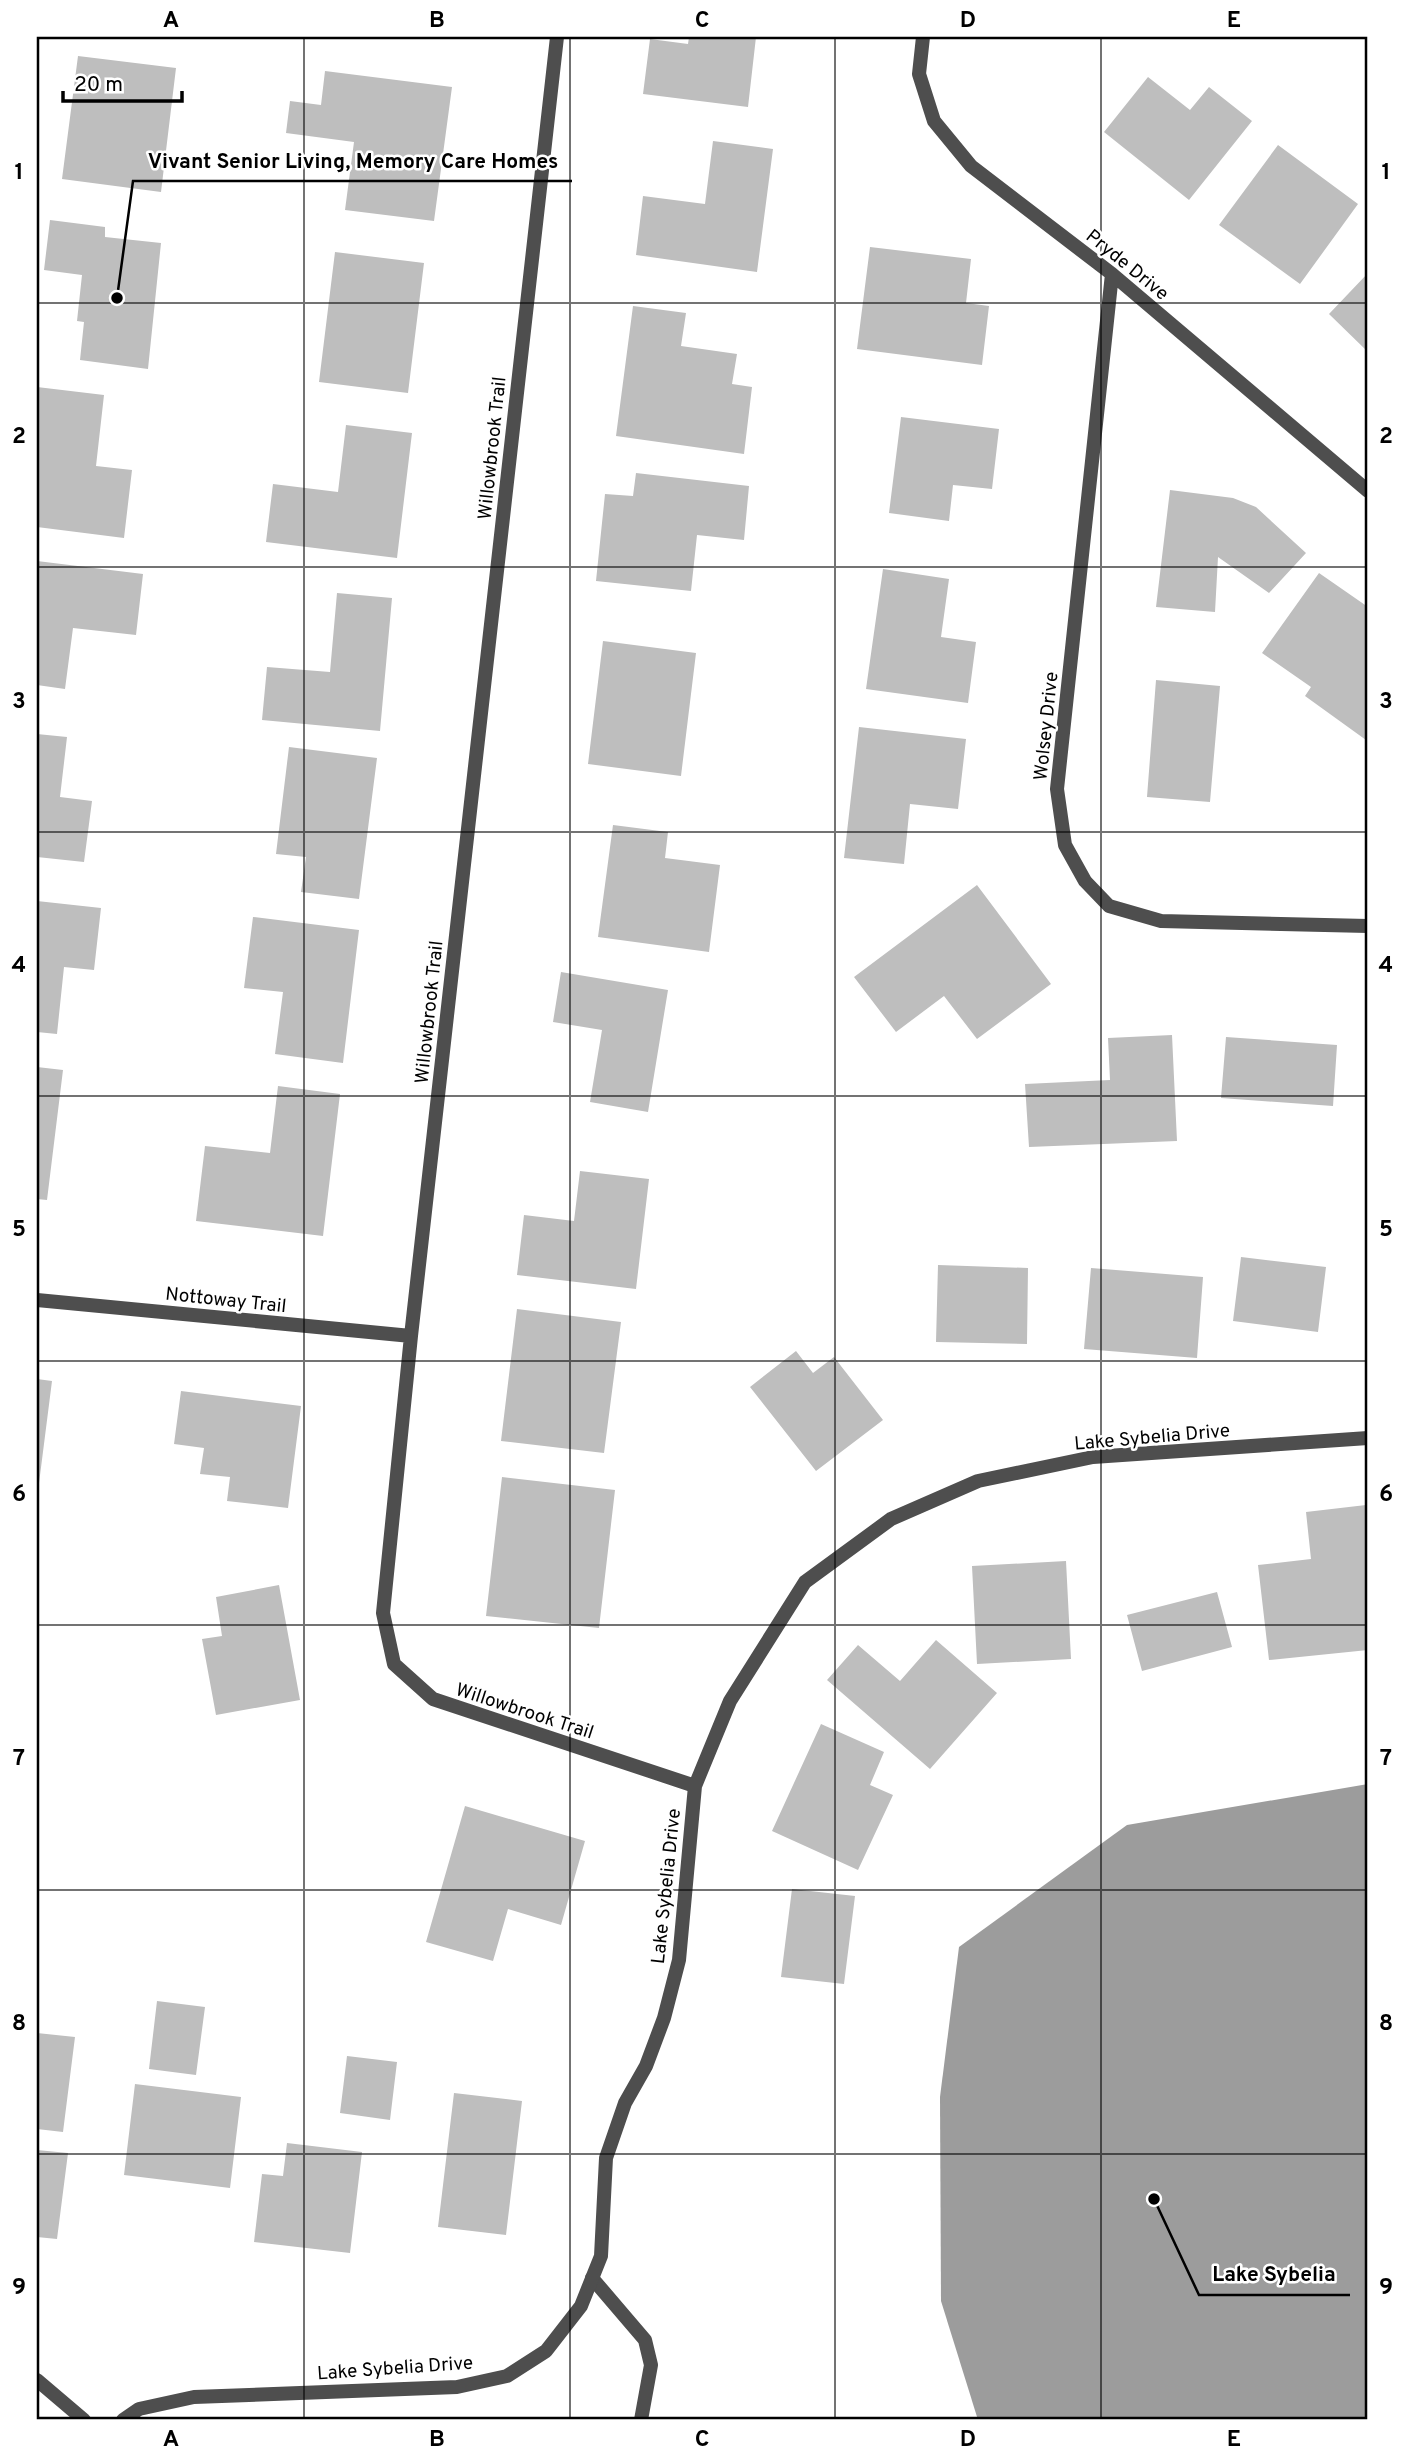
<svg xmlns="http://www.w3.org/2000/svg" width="1405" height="2457" font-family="Overpass,sans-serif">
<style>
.water{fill:#9c9c9c}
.building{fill:#bebebe}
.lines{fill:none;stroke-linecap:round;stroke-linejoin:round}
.service{stroke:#4e4e4e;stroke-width:14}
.minor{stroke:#4e4e4e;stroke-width:14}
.grid{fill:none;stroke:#000;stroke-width:2;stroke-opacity:0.55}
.labels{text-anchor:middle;stroke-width:5;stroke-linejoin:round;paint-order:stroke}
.street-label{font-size:19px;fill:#000;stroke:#fff}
.leader{fill:none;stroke:#000;stroke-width:2.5}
.callout-dot{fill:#000;stroke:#fff;stroke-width:2.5}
.callout-label{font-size:21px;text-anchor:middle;font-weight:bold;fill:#000;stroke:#fff;stroke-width:5;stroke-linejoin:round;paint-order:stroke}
.neatline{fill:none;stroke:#000;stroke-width:2.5}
.grid-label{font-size:23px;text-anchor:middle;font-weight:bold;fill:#000}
</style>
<rect width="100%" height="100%" fill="#fff"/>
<path class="water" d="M1368 1784V2420H978L941 2301 940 2097 959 1947 1127 1825Z"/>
<path class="building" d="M689 37H756L748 107 643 94 650 39 688 44Z
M78 56 176 68 161 192 62 179Z
M325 71 452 87 434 221 345 210 354 142 286 133 290 101 321 105Z
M1148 77 1190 110 1209 87 1252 121 1189 200 1104 132Z
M713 141 773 149 757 272 636 255 643 196 705 204Z
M1278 145 1358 204 1300 284 1219 225Z
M50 220 105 227V237L161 243 148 369 80 360 84 322 77 321 82 275 44 270Z
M870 247 971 259 966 303 989 306 982 365 857 349Z
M335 252 424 263 408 393 319 382Z
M1368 273V352L1329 314Z
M633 306 686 313 681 346 737 354 732 384 752 387 744 454 616 436Z
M37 387 104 395 96 466 132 470 124 538 37 527Z
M901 417 999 429 992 489 953 485 949 521 889 513Z
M346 425 412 433 397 558 266 542 273 484 338 492Z
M636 473 749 486 744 540 697 535 691 591 596 581 605 494 633 496Z
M1170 490 1233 498 1256 507 1306 553 1269 593 1218 557 1215 612 1156 607Z
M37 561 143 574 136 635 73 628 65 689 37 685Z
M883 569 949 579 941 637 976 642 968 703 866 689Z
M1319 573 1368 607 1366 740 1305 696 1311 687 1262 653Z
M337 593 392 598 380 731 262 720 267 667 330 672Z
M603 641 696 653 681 776 588 764Z
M1156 680 1220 686 1210 802 1147 797Z
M859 727 966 739 958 809 910 804 904 864 844 858Z
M37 734 67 737 60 797 92 801 84 862 37 857Z
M289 747 377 758 359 899 301 892 306 857 276 854Z
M613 825 668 832 665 858 720 865 709 952 598 937Z
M977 885 1051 984 977 1039 944 996 896 1032 854 977Z
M37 901 101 908 94 970 64 967 57 1034 37 1032Z
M253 917 359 930 343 1063 275 1054 283 992 244 988Z
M561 972 668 990 648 1112 590 1102 602 1030 553 1022Z
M1172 1035 1177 1141 1029 1147 1025 1084 1110 1080 1108 1038Z
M1226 1037 1337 1045 1333 1106 1221 1098Z
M37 1067 63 1070 47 1200 37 1199Z
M278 1086 340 1094 323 1236 196 1221 205 1146 270 1153Z
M580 1171 649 1179 636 1289 517 1275 524 1215 574 1221Z
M1241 1257 1326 1267 1318 1332 1233 1321Z
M938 1265 1028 1268 1027 1344 936 1342Z
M1091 1268 1203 1277 1197 1358 1084 1349Z
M517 1309 621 1322 604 1453 501 1441Z
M796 1351 813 1373 834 1357 883 1420 816 1471 750 1387Z
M37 1379 52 1381 38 1491H37Z
M181 1391 301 1406 288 1508 227 1501 230 1477 200 1474 204 1448 174 1444Z
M502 1477 615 1490 599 1628 486 1616Z
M1366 1505 1368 1650 1269 1660 1258 1565 1311 1559 1306 1512Z
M1066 1561 1071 1659 977 1664 972 1566Z
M279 1585 300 1700 216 1715 202 1639 222 1636 216 1597Z
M1217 1592 1232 1647 1142 1671 1127 1615Z
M936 1640 997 1693 930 1769 827 1680 858 1645 900 1681Z
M821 1724 884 1752 870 1785 893 1795 858 1870 772 1831Z
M465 1806 585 1841 561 1925 508 1909 493 1961 426 1942Z
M792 1889 855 1896 844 1984 781 1977Z
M157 2001 205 2007 196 2075 149 2069Z
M37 2033 75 2037 63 2132 37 2129Z
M347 2056 397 2062 390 2120 340 2113Z
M135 2084 241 2097 230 2188 124 2175Z
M454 2093 522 2101 506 2235 438 2227Z
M287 2143 362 2152 350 2253 254 2242 262 2174 283 2176Z
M37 2150 68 2153 57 2239 37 2237Z"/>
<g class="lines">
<path class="service" d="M592 2278 645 2340 651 2365 641 2420"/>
<path class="minor" d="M557 37 411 1336 383 1613 394 1664 433 1699 695 1786
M923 37 919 74 934 121 971 166 1112 274 1368 491
M1112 274 1057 789 1065 845 1085 881 1109 906 1161 921 1368 926
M37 1300 411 1336
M37 2380 84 2420
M123 2420 139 2409 194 2397 457 2387 507 2376 546 2351 581 2306 601 2256 606 2158 625 2103 646 2066 664 2018 679 1960 695 1786 730 1701 805 1582 891 1519 978 1481 1093 1457 1368 1438"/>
</g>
<path class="grid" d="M304 37V2420M570 37V2420M835 37V2420M1101 37V2420M37 303H1368M37 567H1368M37 832H1368M37 1096H1368M37 1361H1368M37 1625H1368M37 1890H1368M37 2154H1368"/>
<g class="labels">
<g class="street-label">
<text transform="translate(1128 264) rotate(39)" y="7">Pryde Drive</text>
<text transform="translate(491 448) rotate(-84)" y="7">Willowbrook Trail</text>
<text transform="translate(1045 726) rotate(-84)" y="7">Wolsey Drive</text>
<text transform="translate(428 1012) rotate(-84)" y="7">Willowbrook Trail</text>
<text transform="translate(226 1299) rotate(6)" y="7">Nottoway Trail</text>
<text transform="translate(1152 1436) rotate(-5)" y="7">Lake Sybelia Drive</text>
<text transform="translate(525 1710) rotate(18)" y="7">Willowbrook Trail</text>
<text transform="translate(665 1886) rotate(-84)" y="7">Lake Sybelia Drive</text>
<text transform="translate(395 2367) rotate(-4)" y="7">Lake Sybelia Drive</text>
</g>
</g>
<path class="leader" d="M117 298L133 181H572M1154 2199L1199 2295H1350"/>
<g class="callout-dot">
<circle cx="117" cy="298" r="7"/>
<circle cx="1154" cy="2199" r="7"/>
</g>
<g class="callout-label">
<text x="353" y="168">Vivant Senior Living, Memory Care Homes</text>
<text x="1274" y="2281">Lake Sybelia</text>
</g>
<rect width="1405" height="2457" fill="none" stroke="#ffffff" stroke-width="77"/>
<path d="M63 91v10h119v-10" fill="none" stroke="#000000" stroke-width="3.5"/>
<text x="74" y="91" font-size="21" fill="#000000" stroke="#ffffff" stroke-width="5" paint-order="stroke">20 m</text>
<rect x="38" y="38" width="1328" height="2380" class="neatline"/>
<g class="grid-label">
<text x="171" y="27">A</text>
<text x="437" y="27">B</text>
<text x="702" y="27">C</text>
<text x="968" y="27">D</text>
<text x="1234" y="27">E</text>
<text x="19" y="179">1</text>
<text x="1386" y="179">1</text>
<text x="19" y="443">2</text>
<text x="1386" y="443">2</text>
<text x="19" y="708">3</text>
<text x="1386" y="708">3</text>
<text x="19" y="972">4</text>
<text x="1386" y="972">4</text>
<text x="19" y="1236">5</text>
<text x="1386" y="1236">5</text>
<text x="19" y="1501">6</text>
<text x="1386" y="1501">6</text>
<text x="19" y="1765">7</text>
<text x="1386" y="1765">7</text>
<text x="19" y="2030">8</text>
<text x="1386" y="2030">8</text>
<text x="19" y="2294">9</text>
<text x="1386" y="2294">9</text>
<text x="171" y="2446">A</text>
<text x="437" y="2446">B</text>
<text x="702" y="2446">C</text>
<text x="968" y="2446">D</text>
<text x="1234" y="2446">E</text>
</g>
</svg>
